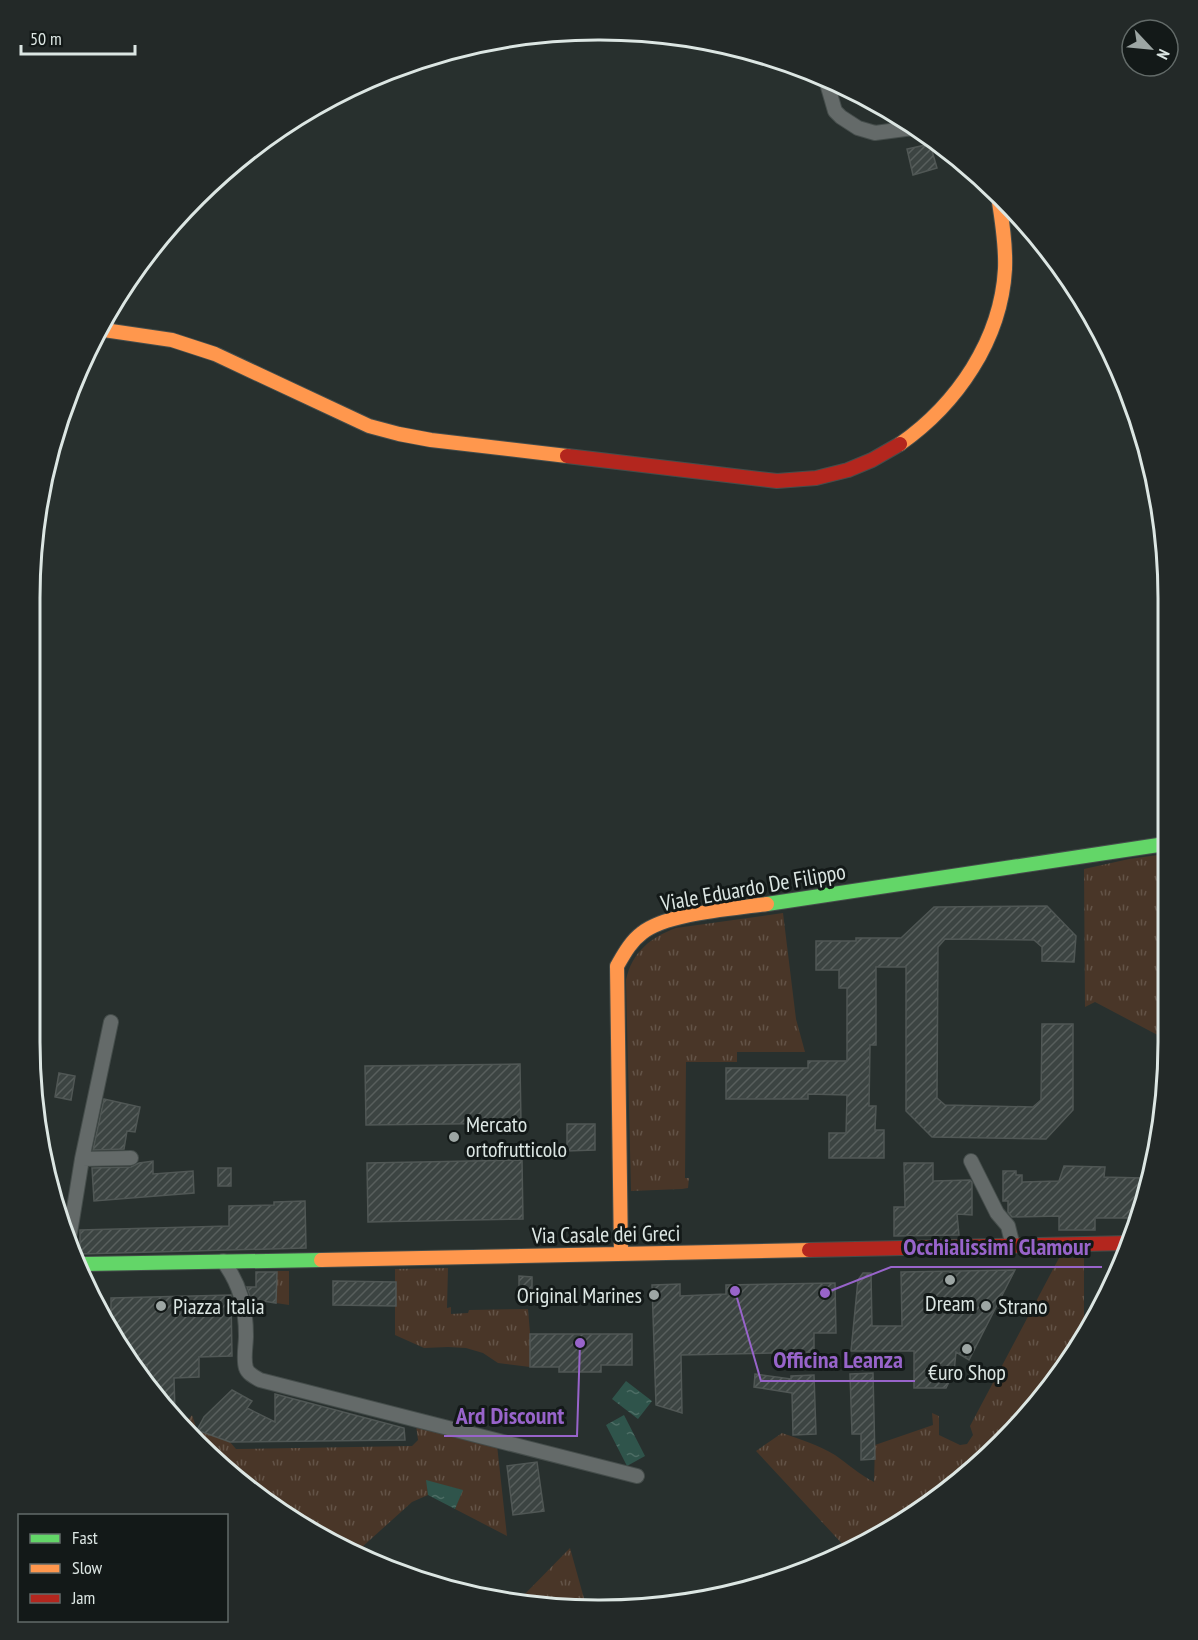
<svg xmlns="http://www.w3.org/2000/svg" width="1198" height="1640" font-family="'PT Sans Narrow',sans-serif">
<style>
.grass{fill:url(#grass-tufts)}
.water{fill:url(#water-ripples)}
.building{fill:url(#building-hatch);stroke:#505755;stroke-width:1.5}
.lines{fill:none;stroke-linecap:round;stroke-linejoin:round}
.street-casing{stroke:#454d4b;stroke-width:16}
.fast-casing{stroke:#454d4b;stroke-width:16}
.slow-casing{stroke:#454d4b;stroke-width:16}
.jam-casing{stroke:#454d4b;stroke-width:16}
.street{stroke:#646a69;stroke-width:14}
.fast{stroke:#63d668;stroke-width:14}
.slow{stroke:#ff974d;stroke-width:14}
.jam{stroke:#b3261e;stroke-width:14}
.poi-dot{fill:#9da6a4;stroke:#131918;stroke-width:2}
.labels{text-anchor:middle;stroke-width:6;stroke-linejoin:round;paint-order:stroke}
.street-label{font-size:22px;fill:#dce6e3;stroke:#131918}
.poi-label{font-size:22px;fill:#dce6e3;stroke:#131918;text-anchor:start}
.rim{fill:none;stroke:#dce6e3;stroke-width:3}
.leader{fill:none;stroke:#9864ca;stroke-width:2}
.callout-dot{fill:#9864ca;stroke:#131918;stroke-width:2}
.callout-label{font-size:24px;text-anchor:middle;font-weight:bold;fill:#9864ca;stroke:#131918;stroke-width:6;stroke-linejoin:round;paint-order:stroke}
</style>
<defs>
<pattern id="grass-tufts" width="24" height="20" patternUnits="userSpaceOnUse" patternTransform="scale(1.5)"><rect width="24" height="20" fill="#493628"/><path d="M3 7l-1-3M5 7V3M7 7l1-3M15 17l-1-3M17 17v-4M19 17l1-3" fill="none" stroke="#635347"/></pattern>
<pattern id="water-ripples" width="26" height="14" patternUnits="userSpaceOnUse" patternTransform="scale(1.5)"><rect width="26" height="14" fill="#2f544b"/><path d="M2 4q2-2 4 0t4 0M15 11q2-2 4 0t4 0" fill="none" stroke="#4d6d65"/></pattern>
<pattern id="building-hatch" width="6" height="6" patternUnits="userSpaceOnUse" patternTransform="scale(1.5)"><rect width="6" height="6" fill="#3c4442"/><path d="M-1 1l2-2M0 6l6-6M5 7l2-2" fill="none" stroke="#585f5d"/></pattern>
</defs>
<rect width="100%" height="100%" fill="#28302e"/>
<path class="grass" d="M1165 854 1167 1040 1095 1002 1085 1007 1084 869 1129 859Z
M783 913 796 1019 805 1052H737V1062H686L685 1178H689L688 1188 682 1189 631 1191 626 980C632 952 651 937 676 928Z
M1059 1258H1084V1337L1027 1416 946 1492 847 1549 756 1451 782 1433C799 1439 819 1445 835 1455 848 1464 860 1475 874 1482L875 1445 933 1425 932 1413 939 1416V1435L960 1445 967 1444 973 1435 970 1426Z
M448 1268 447 1308 451 1307V1314L468 1313 469 1310 528 1309 530 1333V1367L498 1363 483 1353 466 1348 448 1347 424 1348 395 1335V1269Z
M277 1271H289V1305L276 1303Z
M192 1415 197 1430 230 1442 236 1449 412 1446 418 1440 416 1425 497 1445 507 1536 455 1509 462 1490 427 1481 428 1495 412 1502 361 1548 349 1543 343 1548 224 1469 185 1424Z
M570 1548 585 1602 519 1600Z
M418 1572C436 1577 484 1586 495 1599H488L416 1575Z"/>
<path class="water" d="M626 1381 652 1401 638 1419 612 1399Z
M624 1415 645 1456 627 1466 606 1425Z
M426 1480 463 1490 455 1509 428 1495Z"/>
<path class="building" d="M930 144 937 168 913 175 907 149Z
M1047 906 1076 936 1074 962 1042 961V947L1034 940 945 939 938 947 937 1098 945 1105 1033 1107 1041 1100 1042 1024H1073V1110L1046 1139 932 1137 906 1111V967H876V1045H870L869 1106H876L875 1130H884V1158H829V1133H846L847 1095 808 1094V1099H726V1068H808V1061H847V988H839V970H816V941H856V938H901L934 907Z
M520 1064 521 1123 366 1125 365 1066Z
M59 1073 75 1076 71 1100 55 1097Z
M104 1099 140 1107 135 1132 127 1131 124 1149 93 1150Z
M567 1124H595V1150L567 1151Z
M522 1160 523 1219 368 1222 367 1163Z
M153 1161V1174L193 1171 194 1193 94 1201 92 1168 131 1167 139 1163Z
M904 1163H933V1181L970 1180 972 1182V1215L957 1214 959 1235 894 1236V1207H905Z
M1064 1166 1105 1167 1104 1177 1142 1178V1204L1139 1203 1138 1218H1095V1230H1059V1216L1012 1217 1008 1212V1201H1003V1171H1016V1175H1022V1182L1059 1181Z
M218 1168H231V1186H218Z
M305 1201 306 1248 80 1254V1230L229 1226V1206L274 1205V1202Z
M1015 1270 969 1360 956 1352 954 1372 946 1388H914V1351H851L858 1280 863 1273H871L872 1326H902L901 1272Z
M256 1272H277L276 1303 251 1299 247 1287H256Z
M519 1276 532 1277V1296H519Z
M333 1281 396 1282V1306L333 1305Z
M835 1283 836 1333H814V1352L681 1355 682 1413 656 1405 652 1285 680 1284V1296L726 1294V1285Z
M231 1295 232 1356 199 1357V1377L174 1378 175 1413 147 1382V1365H133L126 1357 111 1325V1298Z
M530 1334H632V1365H601V1372H559V1367H530Z
M873 1373 875 1459 861 1460V1434H852L850 1374Z
M755 1374 791 1379V1376L814 1375 816 1434 793 1435 792 1393 754 1387Z
M232 1390 252 1401 247 1408 275 1422V1394L404 1428 405 1440 230 1442 197 1430 204 1417Z
M537 1462 544 1511 513 1515 507 1466Z"/>
<g class="lines">
<defs>
<path id="street" d="M826 80 835 111 841 117 858 128 875 133 913 128
M82 1159 131 1158
M971 1161 997 1213 1008 1226 1013 1246
M70 1233 82 1159 111 1022
M223 1261C240 1284 246 1307 246 1336 246 1345 243 1359 246 1368 248 1374 255 1377 260 1380L637 1476"/>
<path id="fast" d="M767 904 1165 844
M84 1264 321 1260"/>
<path id="slow" d="M104 330 172 340 215 354 369 426 399 434 431 440 567 456
M900 444C957 404 1001 340 1005 269 1006 245 1002 220 998 196
M621 1254 617 966C624 954 631 941 642 933 667 913 733 909 767 904
M321 1260 809 1250"/>
<path id="jam" d="M567 456 777 481 816 478 848 470 872 460 900 444
M809 1250 1129 1243"/>
</defs>
<use href="#street" class="street-casing"/>
<use href="#fast" class="fast-casing"/>
<use href="#slow" class="slow-casing"/>
<use href="#jam" class="jam-casing"/>
<use href="#street" class="street"/>
<use href="#fast" class="fast"/>
<use href="#slow" class="slow"/>
<use href="#jam" class="jam"/>
</g>
<g class="poi-dot">
<circle cx="454" cy="1137" r="6"/>
<circle cx="950" cy="1280" r="6"/>
<circle cx="654" cy="1295" r="6"/>
<circle cx="161" cy="1306" r="6"/>
<circle cx="986" cy="1306" r="6"/>
<circle cx="967" cy="1349" r="6"/>
</g>
<g class="labels">
<g class="street-label">
<text transform="translate(753 887) rotate(-10)" y="8">Viale Eduardo De Filippo</text>
<text transform="translate(606 1234) rotate(-1)" y="8">Via Casale dei Greci</text>
</g>
<g class="poi-label">
<text x="466" y="1132">Mercato<tspan x="466" dy="25">ortofrutticolo</tspan></text>
<text x="642" y="1303" text-anchor="end">Original Marines</text>
<text x="950" y="1311" text-anchor="middle">Dream</text>
<text x="173" y="1314">Piazza Italia</text>
<text x="998" y="1314">Strano</text>
<text x="967" y="1380" text-anchor="middle">€uro Shop</text>
</g>
</g>
<path d="M0 0H1198V1640H0ZM598 40H600A558 558 0 0 1 1158 598V1042A558 558 0 0 1 600 1600H598A558 558 0 0 1 40 1042V598A558 558 0 0 1 598 40Z" fill="#232928" fill-rule="evenodd"/>
<path class="rim" d="M598 40H600A558 558 0 0 1 1158 598V1042A558 558 0 0 1 600 1600H598A558 558 0 0 1 40 1042V598A558 558 0 0 1 598 40Z"/>
<path class="leader" d="M825 1293L891 1267H1102M735 1291L761 1381H915M580 1343L577 1436H444"/>
<g class="callout-dot">
<circle cx="825" cy="1293" r="6"/>
<circle cx="735" cy="1291" r="6"/>
<circle cx="580" cy="1343" r="6"/>
</g>
<g class="callout-label">
<text x="997" y="1255">Occhialissimi Glamour</text>
<text x="838" y="1368">Officina Leanza</text>
<text x="510" y="1424">Ard Discount</text>
</g>
<rect x="18" y="1514" width="210" height="108" fill="#131918" stroke="#636b69" stroke-width="1.5"/>
<rect x="30" y="1534" width="30" height="9" fill="#63d668" stroke="#636b69" stroke-width="1.5"/>
<text x="72" y="1544" font-size="18" fill="#dce6e3">Fast</text>
<rect x="30" y="1564" width="30" height="9" fill="#ff974d" stroke="#636b69" stroke-width="1.5"/>
<text x="72" y="1574" font-size="18" fill="#dce6e3">Slow</text>
<rect x="30" y="1594" width="30" height="9" fill="#b3261e" stroke="#636b69" stroke-width="1.5"/>
<text x="72" y="1604" font-size="18" fill="#dce6e3">Jam</text>
<g transform="translate(1150 48) rotate(116)"><circle r="28" fill="#131918" stroke="#636b69" stroke-width="1.5"/>
<path d="M0-4.5L10 22L0 15L-10 22Z" fill="#9da6a4"/>
<text y="-9" font-size="16" font-weight="bold" text-anchor="middle" fill="#dce6e3">N</text>
</g>
<path d="M21 45v9h114v-9" fill="none" stroke="#dce6e3" stroke-width="3"/>
<text x="30" y="45" font-size="18" fill="#dce6e3" stroke="#131918" stroke-width="4.5" paint-order="stroke">50 m</text>
</svg>
